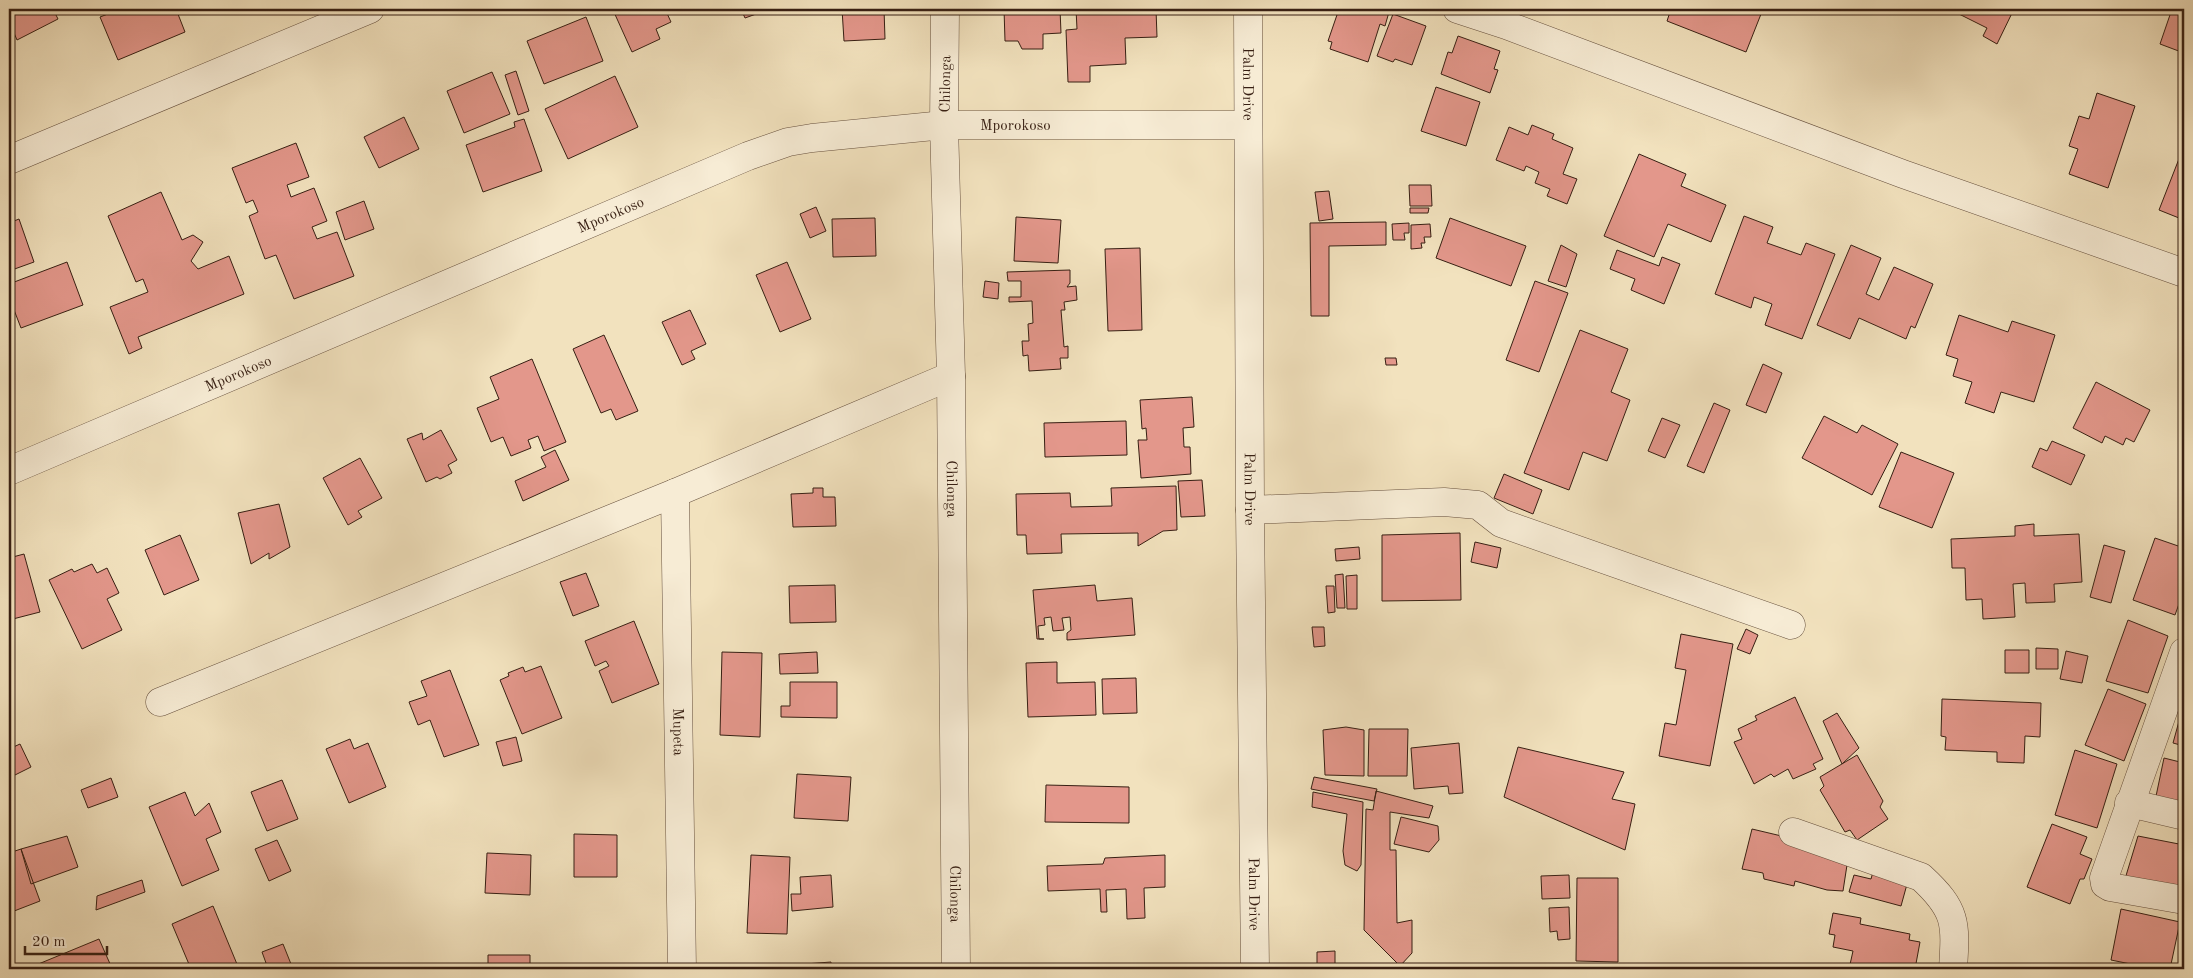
<svg xmlns="http://www.w3.org/2000/svg" width="2193" height="978" font-family="'Old Standard TT',serif">
<style>
.building{fill:#e3978b;stroke:#371f13}
.lines{fill:none;stroke-linecap:round;stroke-linejoin:round}
.minor-casing{stroke:#66503e;stroke-width:29}
.minor{stroke:#f7ecd5;stroke-width:28}
.labels{text-anchor:middle;stroke-width:4;stroke-linejoin:round;paint-order:stroke}
.street-label{font-size:15px;fill:#371f13;stroke:#f7ecd5}
</style>
<rect width="100%" height="100%" fill="#f2e2be"/>
<filter id="stains"><feTurbulence type="fractalNoise" baseFrequency=".004" numOctaves="4"/><feColorMatrix values="0 0 0 0 .2 0 0 0 0 .09 0 0 0 0 .02 0 0 0 .5 -.17"/></filter>
<radialGradient id="worn" r=".72"><stop offset=".6" stop-color="#630" stop-opacity="0"/><stop offset="1" stop-color="#630" stop-opacity=".3"/></radialGradient>
<path class="building" d="M9 9H53L58 19 17 40 9 21Z
M121 9H176L185 32 118 60 100 17Z
M616 9H665L671 22 656 29 660 39 632 52 613 10Z
M741 9H770L745 18Z
M842 9H884L885 39 844 41Z
M1004 9H1060L1061 33 1043 34V49H1022L1018 41H1005Z
M1076 9H1156L1157 37 1125 38 1126 64 1090 66V82H1068L1066 30 1077 29Z
M1339 9H1385L1384 11 1389 12 1385 26 1380 24 1368 62 1330 49 1332 42 1328 41Z
M1671 9H1763L1746 52 1667 21Z
M1962 9H2014L1997 44 1983 36 1987 28 1959 14Z
M2172 9H2184V53L2160 44Z
M1393 14 1426 26 1412 65 1395 59 1393 62 1377 56Z
M586 17 603 61 544 84 527 41Z
M1458 36 1500 51 1494 69 1498 70 1490 93 1441 74 1448 52 1452 53Z
M516 71 529 111 518 115 505 75Z
M492 72 510 114 464 133 447 91Z
M615 76 638 127 568 159 545 109Z
M1436 87 1480 102 1466 146 1421 131Z
M2097 93 2135 106 2108 188 2069 174 2078 149 2069 146 2079 116 2089 119Z
M404 117 419 149 379 168 364 137Z
M524 119 542 171 483 192 466 145 515 127 514 122Z
M1532 125 1554 134 1552 139 1573 148 1563 174 1577 179 1567 204 1547 196 1550 189 1535 183 1539 172 1526 166 1524 171 1496 160 1509 127 1528 135Z
M296 143 309 177 287 185 291 197 314 188 327 221 312 227 317 239 337 232 354 276 294 299 276 255 265 259 249 216 258 212 253 200 246 203 232 168Z
M2184 146V220L2159 210Z
M1639 154 1686 174 1681 186 1726 205 1711 242 1668 224 1654 257 1604 236Z
M1409 185H1431L1432 206H1410Z
M1329 191 1333 219 1319 221 1315 192Z
M161 192 182 240 193 235 203 242 191 261 198 269 229 256 244 294 138 337 142 348 129 354 110 307 148 292 143 279 136 282 108 216Z
M364 201 374 229 345 240 336 212Z
M816 207 826 231 810 238 800 214Z
M1410 208H1429L1428 213H1410Z
M1744 216 1773 227 1767 243 1801 255 1806 243 1835 254 1802 339 1765 325 1772 304 1754 297 1751 308 1715 294Z
M1016 217 1061 220 1058 263 1014 261Z
M875 218 876 256 833 257 832 219Z
M1450 218 1526 246 1511 286 1436 258Z
M19 219 34 262 9 271V223Z
M1386 222V245L1329 246V316H1311L1310 223Z
M1409 223V233H1404L1405 240H1393L1392 224Z
M1430 224 1431 237H1424L1425 243H1421L1422 248 1411 249V225Z
M1561 245 1577 254 1566 287 1548 281Z
M1851 245 1881 258 1866 294 1879 300 1894 267 1933 284 1915 328 1911 326 1906 339 1859 318 1850 339 1817 325Z
M1140 248 1142 330 1108 331 1105 249Z
M1617 250 1659 266 1662 257 1680 264 1664 304 1631 290 1635 279 1610 269Z
M67 262 83 305 21 328 9 297V284Z
M787 262 811 319 780 332 756 275Z
M1070 270V283L1067 287 1076 286 1077 300 1064 302 1065 310H1061L1064 347 1068 346V358H1060L1061 369 1029 371 1028 355 1023 356 1022 341H1029L1028 324 1033 323 1032 301 1009 302V297H1021V281H1008L1007 272Z
M985 281 999 283 998 299 983 297Z
M1535 281 1568 293 1539 372 1506 360Z
M690 310 706 344 691 351 695 359 682 365 662 322Z
M1959 315 2008 332 2012 321 2055 335 2034 402 2001 392 1994 413 1965 403 1972 382 1953 376 1958 359 1946 355Z
M1580 330 1628 349 1611 392 1630 400 1607 461 1583 452 1569 490 1524 473Z
M604 335 638 411 616 420 611 409 601 413 573 349Z
M1385 358H1396L1397 365H1386Z
M532 359 566 442 544 451 538 436 528 440 531 448 511 456 503 437 491 442 477 408 499 399 490 377Z
M1763 364 1782 373 1766 413 1746 405Z
M2096 382 2150 410 2134 442 2126 438 2123 445 2105 436 2102 443 2073 428Z
M1192 397 1194 427 1183 428 1184 447H1190L1191 474 1141 478 1138 440H1147L1146 428 1142 429 1140 400Z
M1714 403 1730 410 1704 473 1687 466Z
M1824 416 1857 433 1862 425 1898 444 1872 495 1802 458Z
M1662 418 1680 425 1665 458 1648 451Z
M1126 421 1127 455 1045 457 1044 423Z
M441 430 457 460 448 465 452 473 440 479 437 477 426 482 407 439 422 433 423 440Z
M2052 441 2085 455 2071 485 2032 467 2040 448 2047 451Z
M555 450 569 480 523 501 515 481 546 467 541 457Z
M1901 452 1954 473 1932 528 1879 507Z
M360 458 382 498 358 511 362 517 348 525 323 478Z
M1504 474 1542 490 1533 514 1494 498Z
M1202 480 1205 516 1181 517 1178 481Z
M1176 486 1177 530 1163 531 1138 546V533L1061 534 1062 553 1027 554 1026 535H1017L1016 494 1070 493 1071 507 1112 506 1111 488Z
M813 488H823V497H835L836 526 793 527 791 494 813 493Z
M279 504 290 547 269 559V553L251 564 238 513Z
M2034 524V536L2079 534 2082 582 2054 584 2055 602 2026 603 2025 583 2013 584 2015 617 1983 619 1982 599 1966 600 1965 568H1952L1951 539 2015 536V526Z
M1460 533 1461 600 1382 601V535Z
M180 535 199 580 164 595 145 550Z
M2155 538 2184 548V590L2175 615 2133 600Z
M1475 542 1501 548 1497 568 1471 562Z
M2104 545 2125 551 2111 603 2090 597Z
M1359 547 1360 559 1336 561 1335 549Z
M24 554 40 612 9 620V558Z
M92 564 97 573 107 568 119 593 107 599 122 630 82 649 49 580 72 569 74 572Z
M586 573 599 606 573 616 560 582Z
M1343 574 1345 608H1337L1335 575Z
M1357 575V609H1347L1346 576Z
M835 585 836 622 790 623 789 586Z
M1095 585 1097 601 1132 598 1135 635 1067 640V633L1071 630 1070 617 1062 618 1064 630 1053 631 1051 617 1044 618 1045 625 1038 626 1039 639H1044H1037L1033 590Z
M1326 586H1334L1335 612 1328 613Z
M2128 620 2168 636 2148 693 2106 681Z
M634 621 659 684 612 703 599 671 609 666 606 661 595 666 585 641Z
M1312 627H1324L1325 646 1314 647Z
M1746 629 1758 635 1750 654 1737 649Z
M1681 634 1733 644 1710 766 1659 756 1665 723 1676 725 1686 670 1675 668Z
M2036 648 2058 649V669H2036Z
M2005 650H2029V673H2005Z
M2066 651 2088 656 2082 683 2060 679Z
M722 652 762 653 760 737 720 735Z
M817 652 818 673 780 674 779 654Z
M1057 662V683L1095 682 1096 715 1028 717 1026 663Z
M541 666 562 718 522 734 500 680 509 676 508 673 523 667 525 672Z
M450 670 479 745 444 757 430 720 418 725 409 702 427 696 421 681Z
M1136 678 1137 713 1103 714 1102 679Z
M790 682H837V718L781 717V706H790Z
M2108 689 2146 704 2124 761 2085 745Z
M1795 697 1823 759 1813 764 1816 769 1793 779 1788 769 1774 777 1771 774 1754 784 1734 742 1742 739 1738 729 1757 720 1755 716Z
M1942 699 2041 703 2040 737 2025 736 2024 763 1997 762V752L1945 750 1946 737 1941 736Z
M2184 703V746L2173 743Z
M1837 713 1859 748 1842 764 1823 721Z
M1346 727 1364 730V776L1325 775 1323 730Z
M1369 729H1408L1407 776H1368Z
M516 737 522 761 503 766 496 742Z
M350 739 354 749 368 743 386 787 349 803 326 749Z
M1459 743 1463 793 1449 794 1448 786 1414 789 1411 748Z
M20 744 31 767 9 778V749Z
M1518 747 1624 772 1612 799 1635 804 1625 850 1504 797Z
M2075 750 2117 764 2097 828 2055 815Z
M1857 755 1883 801 1880 807 1888 819 1857 840 1850 830 1845 832 1820 790 1824 786 1820 777Z
M2164 758 2184 763V808L2155 801Z
M797 774 851 777 848 821 794 818Z
M1314 777 1377 789 1374 801 1311 789Z
M111 778 118 797 88 808 81 790Z
M282 780 298 819 267 831 251 792Z
M1046 785 1129 787V823L1045 822Z
M1376 791 1433 806 1429 818 1390 812V850H1396L1397 923 1412 920V953L1400 966 1364 930 1366 809 1373 810Z
M185 792 195 816 209 803 221 832 206 839 219 870 182 886 149 807Z
M1313 792 1363 802 1361 865 1357 871 1345 865 1343 851 1347 814 1312 807Z
M1401 817 1438 826 1439 840 1429 852 1394 844Z
M2052 824 2087 837 2080 854 2092 859 2084 879H2080L2070 904 2027 887Z
M1752 829 1849 852 1843 891 1827 890 1795 881 1794 886 1764 879 1763 873 1742 869Z
M574 834 617 835V877H574Z
M67 836 78 867 31 884 21 849Z
M2138 836 2184 845V883L2182 891 2125 879Z
M277 840 291 871 269 881 255 849Z
M21 849 40 901 9 913V853Z
M487 853 531 855 530 895 485 893Z
M751 855 790 857 787 934 747 933Z
M1165 855V887L1144 888 1145 918 1127 919 1126 889 1106 890 1107 912H1101L1100 889 1048 891 1047 866 1103 864 1105 858Z
M1876 861 1912 866 1901 906 1849 892 1854 875 1871 879Z
M831 875 833 907 792 911 791 894H801L800 877Z
M1569 875 1570 898 1542 899 1541 876Z
M1577 878H1618V962L1576 961Z
M142 880 145 892 96 910 97 896Z
M213 906 239 969H191L172 924Z
M1569 907 1570 939 1558 940 1557 931 1550 932 1549 908Z
M2121 909 2180 922 2170 969H2155L2111 960Z
M1833 913 1861 918 1860 924 1910 934 1909 940 1920 942 1915 969H1849L1853 951 1833 947 1835 935 1829 934Z
M99 939 111 966 104 969H38L36 965Z
M283 944 293 969H249L266 963 262 952Z
M1335 951V969H1317V952Z
M488 955H530V969H488Z
M831 962V969H793L792 965Z
M579 965 618 966V969H579Z"/>
<g class="lines">
<defs>
<g id="minor">
<path id="s1" d="M945 9 944 125 951 376 956 969"/>
<path id="s2" d="M1248 9 1250 510 1255 969"/>
<path d="M1457 9 1506 25 1903 174 2184 273"/>
<path d="M9 160 370 9"/>
<path id="s3" d="M9 471 748 156 788 142 812 138 944 125H1248"/>
<path id="s4" d="M675 493 682 969"/>
<path d="M1250 510 1444 502 1478 505 1501 523 1791 625"/>
<path d="M2184 652 2104 878 2105 884 2110 887 2184 900"/>
<path d="M160 702 675 493 951 376"/>
<path d="M2129 803 2184 816"/>
<path d="M1793 832 1921 877C1957 910 1956 923 1953 969"/>
</g>
</defs>
<use href="#minor" class="minor-casing"/>
<use href="#minor" class="minor"/>
</g>
<g class="labels">
<g class="street-label">
<text transform="translate(945 84) rotate(-89)" y="5">Chilonga</text>
<text dy="5" stroke="none"><textPath href="#s2" startOffset="75">Palm Drive</textPath></text>
<text dy="5" stroke="none"><textPath href="#s3" startOffset="1074">Mporokoso</textPath></text>
<text dy="5" stroke="none"><textPath href="#s3" startOffset="654">Mporokoso</textPath></text>
<text dy="5" stroke="none"><textPath href="#s3" startOffset="249">Mporokoso</textPath></text>
<text dy="5" stroke="none"><textPath href="#s1" startOffset="480">Chilonga</textPath></text>
<text dy="5" stroke="none"><textPath href="#s2" startOffset="480">Palm Drive</textPath></text>
<text dy="5" stroke="none"><textPath href="#s4" startOffset="239">Mupeta</textPath></text>
<text dy="5" stroke="none"><textPath href="#s1" startOffset="885">Chilonga</textPath></text>
<text dy="5" stroke="none"><textPath href="#s2" startOffset="885">Palm Drive</textPath></text>
</g>
</g>
<rect width="2193" height="978" fill="none" stroke="#f2e2be" stroke-width="30"/>
<rect x="10" y="10" width="2173" height="958" fill="none" stroke="#371f13" stroke-width="2.5"/>
<rect x="15" y="15" width="2163" height="948" fill="none" stroke="#371f13"/>
<path d="M25 946v8h82v-8" fill="none" stroke="#371f13" stroke-width="2.5"/>
<text x="32" y="946" font-size="15" fill="#371f13" stroke="#f7ecd5" stroke-width="4" paint-order="stroke">20 m</text>
<rect width="100%" height="100%" filter="url(#stains)"/>
<rect width="100%" height="100%" fill="url(#worn)"/>
</svg>
